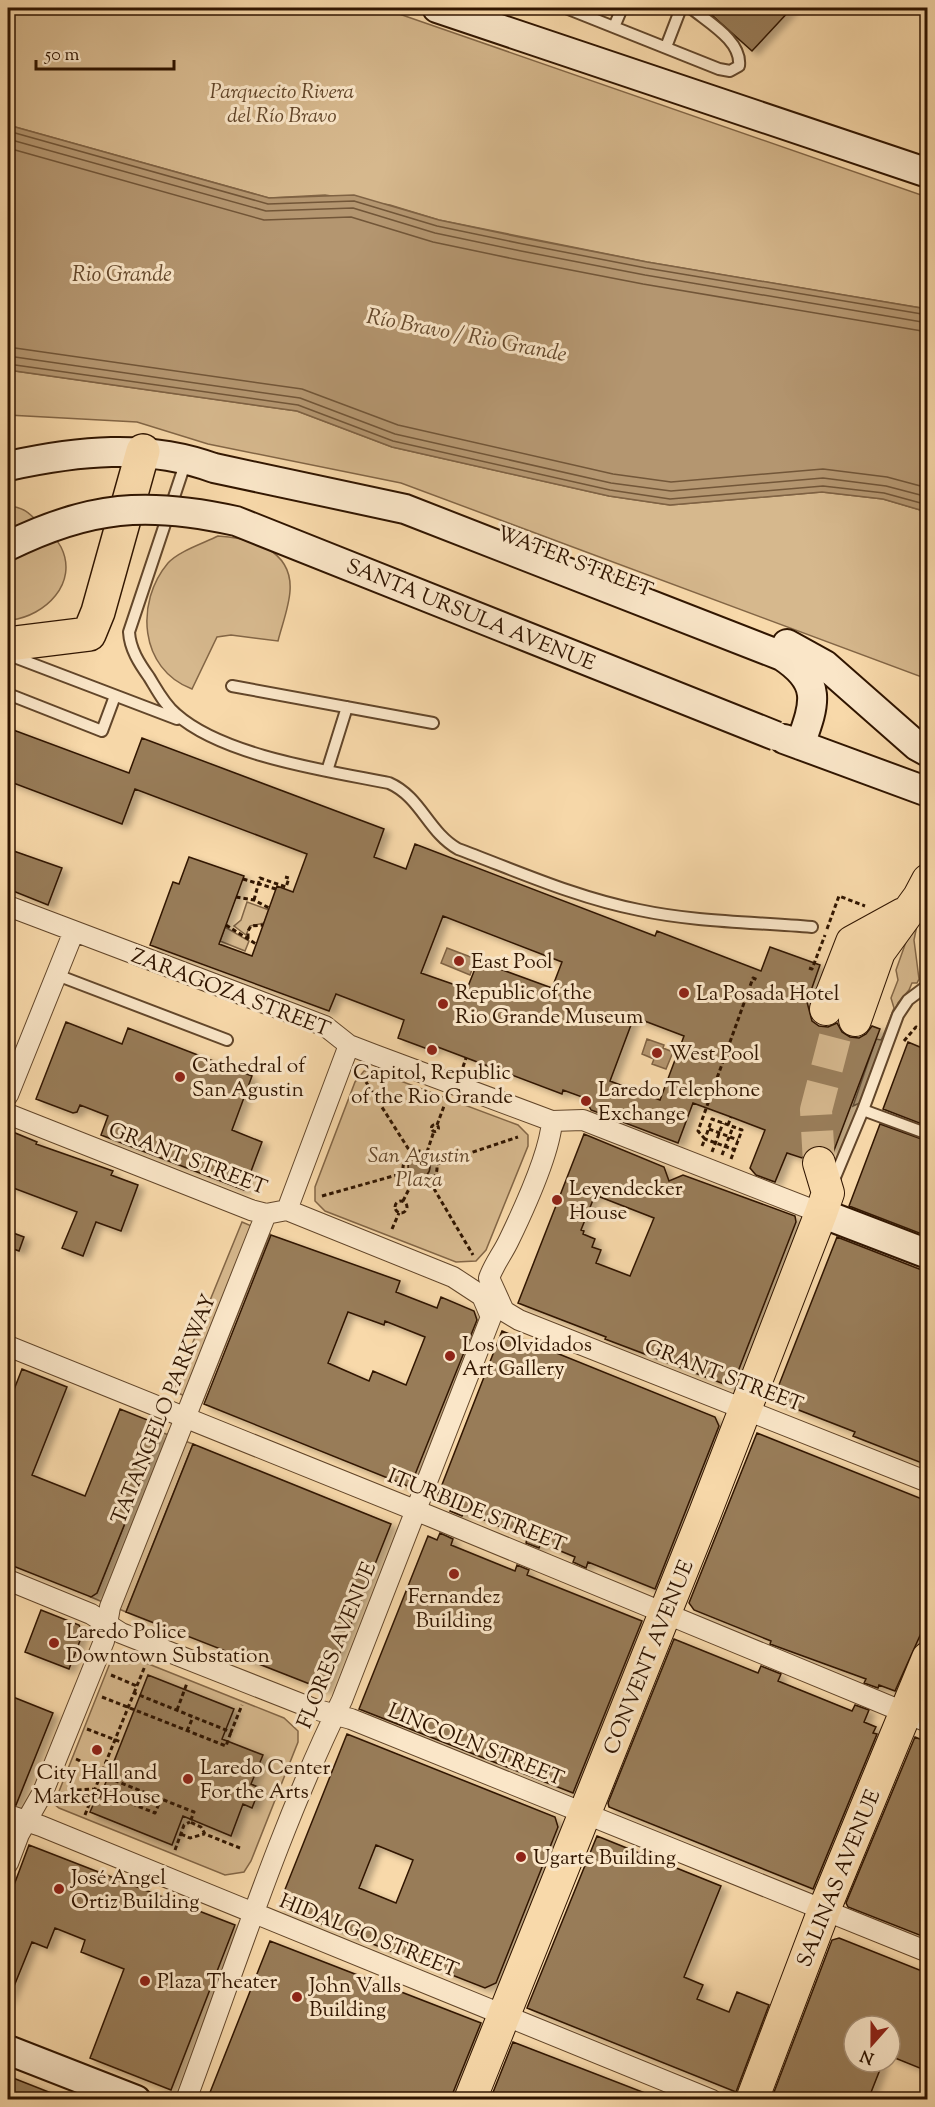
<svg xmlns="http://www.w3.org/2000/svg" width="935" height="2107" font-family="'Sorts Mill Goudy',serif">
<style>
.green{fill:#d6b88d;stroke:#836646;stroke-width:1.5}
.water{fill:#b49670;stroke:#7f6243;stroke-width:1.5}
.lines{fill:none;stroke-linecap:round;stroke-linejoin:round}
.shore{stroke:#725638;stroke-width:1.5}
.building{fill:#987b58;stroke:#301500;stroke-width:1.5;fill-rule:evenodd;filter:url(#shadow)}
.primary-tunnel{stroke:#d0b288;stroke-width:32;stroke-dasharray:32 16;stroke-linecap:butt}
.lane-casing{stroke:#62462a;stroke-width:14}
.street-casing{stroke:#62462a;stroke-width:22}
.secondary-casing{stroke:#301500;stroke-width:32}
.primary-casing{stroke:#301500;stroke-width:34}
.highway-casing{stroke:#301500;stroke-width:36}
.path{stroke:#301500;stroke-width:3;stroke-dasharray:4.5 3;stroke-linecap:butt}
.lane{stroke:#fae6c8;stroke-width:10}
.street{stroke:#fae6c8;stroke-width:20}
.secondary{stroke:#fae6c8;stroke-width:28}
.primary{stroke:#f8d9aa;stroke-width:32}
.highway{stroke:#f8d9aa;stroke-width:33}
.secondary-bridge-casing{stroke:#301500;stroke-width:32;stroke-linecap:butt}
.secondary-bridge{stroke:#fae6c8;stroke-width:28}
.poi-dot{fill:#8f2418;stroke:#fae6c8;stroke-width:2}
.labels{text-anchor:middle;stroke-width:6;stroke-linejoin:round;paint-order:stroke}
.park-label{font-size:21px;font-style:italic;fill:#62462a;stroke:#fae6c8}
.street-label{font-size:21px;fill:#301500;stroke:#fae6c8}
.poi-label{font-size:21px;fill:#301500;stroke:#fae6c8;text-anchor:start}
.water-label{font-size:22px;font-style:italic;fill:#65492d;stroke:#fae6c8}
</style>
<defs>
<filter id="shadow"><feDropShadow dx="6" dy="4" stdDeviation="3" flood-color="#0004"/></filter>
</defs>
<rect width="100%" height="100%" fill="#f8d9aa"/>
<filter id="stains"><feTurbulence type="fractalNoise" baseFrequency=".00333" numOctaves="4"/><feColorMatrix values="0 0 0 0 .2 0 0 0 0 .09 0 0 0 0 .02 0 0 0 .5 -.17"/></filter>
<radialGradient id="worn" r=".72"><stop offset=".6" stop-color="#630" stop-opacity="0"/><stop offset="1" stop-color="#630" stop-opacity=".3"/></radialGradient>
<path class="green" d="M8 8H382L927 197V309L647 262 439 220 390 205 325 195 269 198 8 125Z
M8 370 297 411 392 447 609 496 670 505 822 492 883 499 927 512V679L401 483 208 444 137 422 8 415Z
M8 506C25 507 30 514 42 526 49 532 57 539 61 547 79 583 45 616 11 620H8Z
M218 536C250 538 293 549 290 591 289 607 282 625 278 641L231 635 217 637 192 689C139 669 135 602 168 563 179 551 204 543 218 536Z
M247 902 269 910 264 923 250 926 246 935 234 926 241 920Z
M917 925 914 940 919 979 917 983H912L909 990 898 1003 862 1102 853 1106 876 1039 881 1040 883 1036 894 1008 891 998 898 980 896 970 907 939Z
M225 927 249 941 245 951 220 941Z
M364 1071H374L518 1125 528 1135V1146L486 1250 476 1261 456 1262 325 1211 315 1201V1187L355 1082Z
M242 1222 270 1234 202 1403 173 1391Z
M158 1431 193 1444 126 1612 91 1597 97 1593 160 1436Z
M121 1653 284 1718 298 1731V1742L251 1861 244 1872 225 1875 59 1808 54 1804 110 1663 116 1655Z"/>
<path class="water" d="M8 125 269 198 354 195 439 220 524 238 647 262 927 309V512L883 499 822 492 670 505 609 496 392 447 297 411 8 370Z
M447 948 476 959 470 975 441 963Z
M647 1039 664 1045 663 1048 673 1052 666 1069 652 1064 654 1059 642 1054Z"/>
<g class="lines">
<path class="shore" d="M8 131 268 204 354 201 437 226 523 244 646 268 928 315
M8 139 266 211 353 208 435 233 521 251 645 275 928 323
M8 148 264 220 351 217 433 242 519 260 643 284 928 332
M8 347 302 389 398 425 613 474 671 482 823 469 887 477 928 488
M8 356 300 398 395 434 611 483 671 491 823 478 886 486 928 497
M8 364 298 405 393 441 610 490 670 499 823 486 884 493 928 505"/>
</g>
<path class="building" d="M704 8H792L752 51Z
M8 728 129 773 142 738 384 829 374 857 406 869 415 844 655 936 657 931 761 971 770 947 820 965 807 1002 812 1021 819 1026 828 1027 837 1023 842 1032 850 1037 859 1038 866 1034 872 1026 880 1029 833 1153 823 1145 813 1146 802 1158 787 1153 775 1182 756 1175 750 1168 765 1130 731 1117 693 1103 678 1143 591 1110 585 1098 563 1090 562 1094 435 1046 433 1051 398 1038 404 1020 336 994 329 1011 150 945 173 882 179 884 189 857 244 876 219 944 252 956 277 886 293 892 307 854 135 789 122 824 8 781ZM443 916 562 962 552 988 478 961 467 989 421 973ZM634 1017 684 1036 660 1100 610 1081Z
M8 849 62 868 48 905 8 889Z
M66 1022 122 1044 128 1028 252 1076 232 1130 262 1142 244 1190 101 1135 108 1116 80 1105 77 1112 73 1113 36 1099Z
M908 1042 927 1050V1126L883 1109Z
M880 1124 927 1141V1236L849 1206Z
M8 1130 37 1142 36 1144 113 1171 111 1175 138 1185 121 1231 96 1222 83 1256 62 1248 77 1212 8 1186Z
M584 1134 664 1167 669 1181 683 1175 795 1216 796 1222 732 1387 605 1339 606 1337 518 1303ZM595 1195 654 1218 630 1276 596 1263 601 1250 592 1247 595 1239 583 1234 584 1231 581 1230Z
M408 1167a11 11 0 1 1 22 0a11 11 0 1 1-22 0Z
M8 1231 24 1237 19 1251 8 1247Z
M271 1235 400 1281 396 1292 437 1308 441 1297 474 1311 477 1320 410 1487 204 1404ZM348 1312 384 1325 385 1321 425 1337 406 1385 373 1371 369 1381 328 1363Z
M837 1237 927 1272V1465L853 1436 855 1432 773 1400Z
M502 1331 715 1417 719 1426 655 1589 588 1562 586 1568 573 1562 575 1557 541 1543 539 1548 526 1543 527 1538 482 1519 464 1511 462 1516 450 1511 452 1507 442 1502 438 1495Z
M22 1369 67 1387 32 1475 85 1496 120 1409 155 1423 160 1436 97 1593 91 1597 8 1564V1405Z
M757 1433 927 1501V1620L895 1691 879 1685 878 1688 864 1683 866 1679 770 1644 771 1641 694 1610 689 1603Z
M193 1444 391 1524 325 1690 126 1612Z
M440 1533 453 1539 451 1545 515 1571 517 1565 529 1570 527 1575 642 1621 573 1793 359 1709 428 1536 437 1540Z
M41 1610 79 1625 83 1633 69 1669 25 1652Z
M674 1639 758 1673 761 1666 781 1674 778 1681 852 1711 855 1705 869 1710 864 1722 876 1727 873 1733 877 1734 813 1889 609 1807 608 1803Z
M148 1675 234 1709 222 1739 263 1755 251 1784 260 1788 252 1808 243 1804 231 1836 183 1816 172 1845 90 1812 97 1796 100 1797Z
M8 1695 53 1713 16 1805 8 1803Z
M347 1734 555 1817 558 1827 496 1983 485 1988 278 1907ZM376 1845 413 1860 396 1903 359 1888Z
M915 1737 927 1742V1938L848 1907 846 1903Z
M597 1836 721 1886 684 1977 703 1985 697 1999 729 2012 737 1992 769 2005 736 2092 527 2008Z
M29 1845 235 1925 171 2090 90 2058 124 1969 81 1952 85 1940 55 1928 47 1948 32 1942 8 2001V1901Z
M839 1938 927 1973V2071L890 2056V2026H854V2062H883L868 2100H771L832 1940Z
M270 1941 481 2023 450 2100H207Z
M513 2042 658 2098V2100H490Z
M8 2076 64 2098V2100H8Z"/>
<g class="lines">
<path class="primary-tunnel" d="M819 1163 816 1110 841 1014"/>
<defs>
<path id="lane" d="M566 8 719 69 730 71 739 66C742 41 709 23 691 8
M614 27 622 8
M666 47 681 8
M186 461 129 632C130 649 139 663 149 677 157 690 164 704 176 714 223 756 328 771 389 783 421 797 428 832 458 849 517 871 577 898 639 910 695 922 755 922 812 927
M9 655 177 719
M232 686 433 723
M8 694 102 731 115 696
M327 771 347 707
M57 975 227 1040
M863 1110 928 1134
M833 1182 863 1110 898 1015 908 1000 928 985"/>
<path id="street" d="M8 906 325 1026 349 1045 375 1055 552 1121 583 1120 821 1213
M8 1095 74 931
M8 1114 251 1210 266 1214 287 1210 453 1277 482 1296 491 1317 342 1700C280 1826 235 1968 186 2100
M552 1121C550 1152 523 1211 509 1240 503 1253 494 1264 489 1278L504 1311 519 1320 928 1482
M287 1210 349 1045
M8 1346 432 1517 928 1722
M8 1580 91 1614 121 1633 314 1709 351 1719 928 1952
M8 1815 41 1826 712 2100
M8 1863 19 1834 43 1792 104 1641 110 1607 266 1214"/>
<path id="secondary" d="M437 8 928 173
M8 466C77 451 146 443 214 468L405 509 782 656C823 683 815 703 800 745
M787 644 825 665 917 746 928 752
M784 739 928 792
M821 1213 928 1254
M8 2050 136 2100"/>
<path id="primary" d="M826 1009 852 942 903 914
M855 1020 879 952 919 897 928 880
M470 2100 705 1513 821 1213 828 1193 819 1163
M752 2100 824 1910 928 1658"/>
<path id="highway" d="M8 644 89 634 98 612 143 451"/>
</defs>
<use href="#lane" class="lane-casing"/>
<use href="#street" class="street-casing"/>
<use href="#secondary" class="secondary-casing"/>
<use href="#primary" class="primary-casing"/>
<use href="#highway" class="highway-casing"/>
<path class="path" d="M243 879 276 889
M236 897 254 900 269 908
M254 900 260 878 286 887 289 878 285 877
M226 925 256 944
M827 929 839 896 865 906
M248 938V931L251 926 263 925
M809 968 812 969 825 935
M904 1041 916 1027 928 1032
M463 1067 466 1058
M366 1082 411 1153
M431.5 1128a3.5 3.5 0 1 1 7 0a3.5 3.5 0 1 1-7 0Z
M437 1125 444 1106
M728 1125 731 1117
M709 1129 738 1140
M702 1146 705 1139 698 1131 753 978 758 980
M403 1168a17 17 0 1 1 34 0a17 17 0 1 1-34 0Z
M427 1152 434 1131
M712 1152 723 1123
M722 1155 733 1127
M731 1159 742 1130 712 1119 705 1139 735 1150
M437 1164 518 1137
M430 1182 473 1255
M322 1196 404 1173
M403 1201 412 1183
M395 1207a6 6 0 1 1 12 0a6 6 0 1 1-12 0Z
M392 1229 399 1213
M111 1675 137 1686
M134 1693 145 1666
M102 1697 226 1746 231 1732
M177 1710 187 1683
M87 1729 121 1742
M187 1731 193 1717
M76 1759 96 1768 101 1775 194 1812 190 1822 201 1827 205 1834 240 1848
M59 1803 76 1790 95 1789 134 1693 231 1732 242 1705
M85 1815 95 1789 155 1813 161 1799
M181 1834 190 1838 204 1834
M175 1850 184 1825 190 1822"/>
<use href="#lane" class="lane"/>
<use href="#street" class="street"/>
<use href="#secondary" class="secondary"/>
<use href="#primary" class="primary"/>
<use href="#highway" class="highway"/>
<defs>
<path id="secondary-bridge" d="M8 546C89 506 147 501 236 521L776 736"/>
</defs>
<use href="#secondary-bridge" class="secondary-bridge-casing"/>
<use href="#secondary-bridge" class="secondary-bridge"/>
</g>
<g class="poi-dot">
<circle cx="459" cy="961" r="6"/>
<circle cx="684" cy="993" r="6"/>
<circle cx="443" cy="1004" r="6"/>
<circle cx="432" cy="1050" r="6"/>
<circle cx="657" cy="1053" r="6"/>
<circle cx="180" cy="1077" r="6"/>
<circle cx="586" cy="1101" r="6"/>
<circle cx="557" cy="1200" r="6"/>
<circle cx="450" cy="1356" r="6"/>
<circle cx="454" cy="1574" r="6"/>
<circle cx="54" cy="1643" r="6"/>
<circle cx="97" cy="1750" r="6"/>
<circle cx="188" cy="1779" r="6"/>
<circle cx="521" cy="1857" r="6"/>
<circle cx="59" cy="1889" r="6"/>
<circle cx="145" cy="1981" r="6"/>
<circle cx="297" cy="1997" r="6"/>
</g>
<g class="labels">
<g class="park-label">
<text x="282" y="98">Parquecito Rivera<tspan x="282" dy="24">del Río Bravo</tspan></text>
<text x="419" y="1162">San Agustin<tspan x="419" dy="24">Plaza</tspan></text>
</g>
<g class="street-label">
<text transform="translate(575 561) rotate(21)" y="7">WATER STREET</text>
<text transform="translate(471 614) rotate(22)" y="7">SANTA URSULA AVENUE</text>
<text transform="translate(231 992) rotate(21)" y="7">ZARAGOZA STREET</text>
<text transform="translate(188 1158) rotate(21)" y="7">GRANT STREET</text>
<text transform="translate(724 1375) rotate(21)" y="7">GRANT STREET</text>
<text transform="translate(163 1409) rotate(-68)" y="7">TATANGELO PARKWAY</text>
<text transform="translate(477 1510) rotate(22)" y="7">ITURBIDE STREET</text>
<text transform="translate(336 1645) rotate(-68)" y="7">FLORES AVENUE</text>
<text transform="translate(648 1657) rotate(-68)" y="7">CONVENT AVENUE</text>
<text transform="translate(476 1744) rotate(22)" y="7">LINCOLN STREET</text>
<text transform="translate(838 1878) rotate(-68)" y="7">SALINAS AVENUE</text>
<text transform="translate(369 1935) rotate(22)" y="7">HIDALGO STREET</text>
</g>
<g class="poi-label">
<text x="471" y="968">East Pool</text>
<text x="455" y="999">Republic of the<tspan x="455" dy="24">Rio Grande Museum</tspan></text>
<text x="696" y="1000">La Posada Hotel</text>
<text x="669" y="1060">West Pool</text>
<text x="192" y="1072">Cathedral of<tspan x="192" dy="24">San Agustin</tspan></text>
<text x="432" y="1079" text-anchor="middle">Capitol, Republic<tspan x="432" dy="24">of the Rio Grande</tspan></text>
<text x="598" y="1096">Laredo Telephone<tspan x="598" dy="24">Exchange</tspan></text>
<text x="569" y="1195">Leyendecker<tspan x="569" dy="24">House</tspan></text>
<text x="462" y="1351">Los Olvidados<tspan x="462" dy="24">Art Gallery</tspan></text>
<text x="454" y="1603" text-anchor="middle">Fernandez<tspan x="454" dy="24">Building</tspan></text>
<text x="66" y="1638">Laredo Police<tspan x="66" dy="24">Downtown Substation</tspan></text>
<text x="200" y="1774">Laredo Center<tspan x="200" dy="24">For the Arts</tspan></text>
<text x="97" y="1779" text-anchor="middle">City Hall and<tspan x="97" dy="24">Market House</tspan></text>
<text x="533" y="1864">Ugarte Building</text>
<text x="71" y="1884">José Angel<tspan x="71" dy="24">Ortiz Building</tspan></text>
<text x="157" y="1988">Plaza Theater</text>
<text x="309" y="1992">John Valls<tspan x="309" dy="24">Building</tspan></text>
</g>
<g class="water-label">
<text x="122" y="281">Rio Grande</text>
<text transform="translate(467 334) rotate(11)" y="8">Río Bravo / Rio Grande</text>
</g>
</g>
<rect width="935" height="2107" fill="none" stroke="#f8d9aa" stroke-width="30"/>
<rect x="9" y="9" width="917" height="2089" fill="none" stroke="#301500" stroke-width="3"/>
<rect x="15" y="15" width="905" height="2077" fill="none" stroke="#301500" stroke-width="1.5"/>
<g transform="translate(872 2044) rotate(201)"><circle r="28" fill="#fae6c8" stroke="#a99278" stroke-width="1.5"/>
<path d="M0-4.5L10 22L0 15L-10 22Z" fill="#8f2418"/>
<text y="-9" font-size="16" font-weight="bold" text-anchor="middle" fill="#301500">N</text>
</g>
<path d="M36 60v9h138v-9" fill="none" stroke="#301500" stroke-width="3"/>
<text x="45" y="60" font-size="18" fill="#301500" stroke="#fae6c8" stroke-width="4.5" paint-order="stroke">50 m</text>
<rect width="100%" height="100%" filter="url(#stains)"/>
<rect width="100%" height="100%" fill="url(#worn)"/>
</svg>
